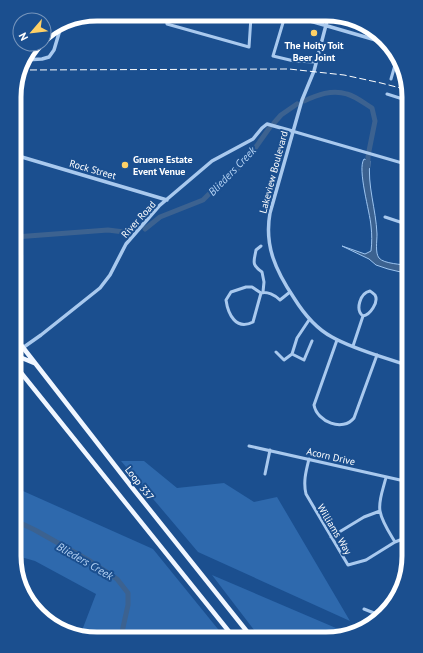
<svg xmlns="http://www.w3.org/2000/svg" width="423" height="653" font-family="'PT Sans',sans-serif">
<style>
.green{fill:#2e69ad}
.water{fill:#3c6290;stroke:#9cc4f0}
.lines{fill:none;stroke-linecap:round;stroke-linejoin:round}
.river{stroke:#3c6290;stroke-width:5}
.minor{stroke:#a9c9ee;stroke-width:3}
.tertiary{stroke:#a9c9ee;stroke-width:3.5}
.primary{stroke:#f0f6ff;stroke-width:4.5}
.rail{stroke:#fff;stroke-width:1;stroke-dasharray:7 3;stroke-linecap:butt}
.poi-dot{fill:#ffd166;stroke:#1b4f8f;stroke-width:1.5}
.labels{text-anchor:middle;stroke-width:4;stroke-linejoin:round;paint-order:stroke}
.poi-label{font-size:10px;font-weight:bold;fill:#fff;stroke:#1b4f8f}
.street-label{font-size:10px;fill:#fff;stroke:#1b4f8f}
.water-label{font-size:11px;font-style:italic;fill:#b5d3f5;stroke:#1b4f8f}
.rim{fill:none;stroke:#fff;stroke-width:5}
</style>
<rect width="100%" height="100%" fill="#1b4f8f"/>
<path class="green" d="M121 461H144L177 488 224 483 254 502 277 497 350 621 198 552Z
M14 487 153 549 226 639 86 638 64 629 81 633 96 594 35 561 14 555Z
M212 575 350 634 326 639H261Z"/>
<path class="water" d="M364 159 370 161C367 185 376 209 377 234 377 241 375 253 379 258 384 264 402 264 409 266V274L388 269 376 265 369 259 342 246 365 254 371 251C372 243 372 234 371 226 370 212 357 169 364 159Z"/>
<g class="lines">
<path class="river" d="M304 101C317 95 332 89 347 94 355 96 364 103 372 108L375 121 369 151
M274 123 281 115 297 104
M368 166V156
M145 229 160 217 203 200 217 186 233 174 251 154 270 127
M15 237 108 230 132 233
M14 520 35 530 90 561 117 579 128 593V605L122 632 112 638"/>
<path class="minor" d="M285 16 273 56 294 61 315 62
M166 17 167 24 249 47 251 17
M326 25 330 16
M391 79 397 58
M387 94 409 101
M292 131 409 165
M385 217 409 225
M261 246 256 250C254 262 251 264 262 272L264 282 263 292
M402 253 409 229
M261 293 252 287H246L231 292 226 300C228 314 236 331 253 322L261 293C267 291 275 295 280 300L290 292
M337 340 314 405C317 422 343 432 354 418L377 355
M353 346 363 316C370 315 379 302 375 295 374 294 372 292 370 291 360 293 355 310 363 316
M276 352 284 360 292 354 297 338 309 320
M292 354 304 360 312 341
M249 446 409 482
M309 459C306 471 303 482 306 494L348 565 366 560 395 542 400 540 409 539
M265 474 270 450
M386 477C384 487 378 500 380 511 382 522 389 532 395 542
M331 537 364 517 380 511
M391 605 399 586H400
M364 609 379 615"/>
<path class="tertiary" d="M293 16 386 43
M326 25 314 71 302 100 270 213C264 246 276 271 294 298 304 314 315 328 332 337 355 350 384 357 409 366
M24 60 42 59 49 57 54 50 62 23
M15 155 167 200
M14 354 41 335 100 288 110 275 126 244 159 206 212 161 253 139 262 128 267 124 292 131"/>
<path class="primary" d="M14 336 134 490 253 639
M14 364 235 639
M19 368 17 362 22 358 34 363"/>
<path class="rail" d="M20 70 289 69 344 75 381 83 408 90"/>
</g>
<g class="poi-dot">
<circle cx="314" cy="33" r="4"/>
<circle cx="125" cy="165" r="4"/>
</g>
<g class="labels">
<g class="poi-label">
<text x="314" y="49">The Hoity Toit<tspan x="314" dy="12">Beer Joint</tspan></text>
<text x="133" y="163" text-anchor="start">Gruene Estate<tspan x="133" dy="12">Event Venue</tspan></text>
</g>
<g class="street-label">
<text transform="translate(93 169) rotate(16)" y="4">Rock Street</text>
<text transform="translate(273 172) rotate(-75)" y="4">Lakeview Boulevard</text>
<text transform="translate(138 219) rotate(-48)" y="4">River Road</text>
<text transform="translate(331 456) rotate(13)" y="4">Acorn Drive</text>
<text transform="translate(140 483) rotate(52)" y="4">Loop 337</text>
<text transform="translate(335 529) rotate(59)" y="4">Williams Way</text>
</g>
<g class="water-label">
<text transform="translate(232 171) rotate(-46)" y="4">Blieders Creek</text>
<text transform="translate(85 561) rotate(30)" y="4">Blieders Creek</text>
</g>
</g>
<path d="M0 0H423V653H0ZM97 21H326A76 76 0 0 1 402 97V556A76 76 0 0 1 326 632H97A76 76 0 0 1 21 556V97A76 76 0 0 1 97 21Z" fill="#1b4f8f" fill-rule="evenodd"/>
<path class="rim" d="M97 21H326A76 76 0 0 1 402 97V556A76 76 0 0 1 326 632H97A76 76 0 0 1 21 556V97A76 76 0 0 1 97 21Z"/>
<g transform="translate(32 32) rotate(242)"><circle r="19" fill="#1b4f8f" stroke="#7695bc"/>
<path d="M0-3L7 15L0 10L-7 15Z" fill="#ffd166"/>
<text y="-6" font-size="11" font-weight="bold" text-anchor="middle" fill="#ffffff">N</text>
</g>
</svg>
